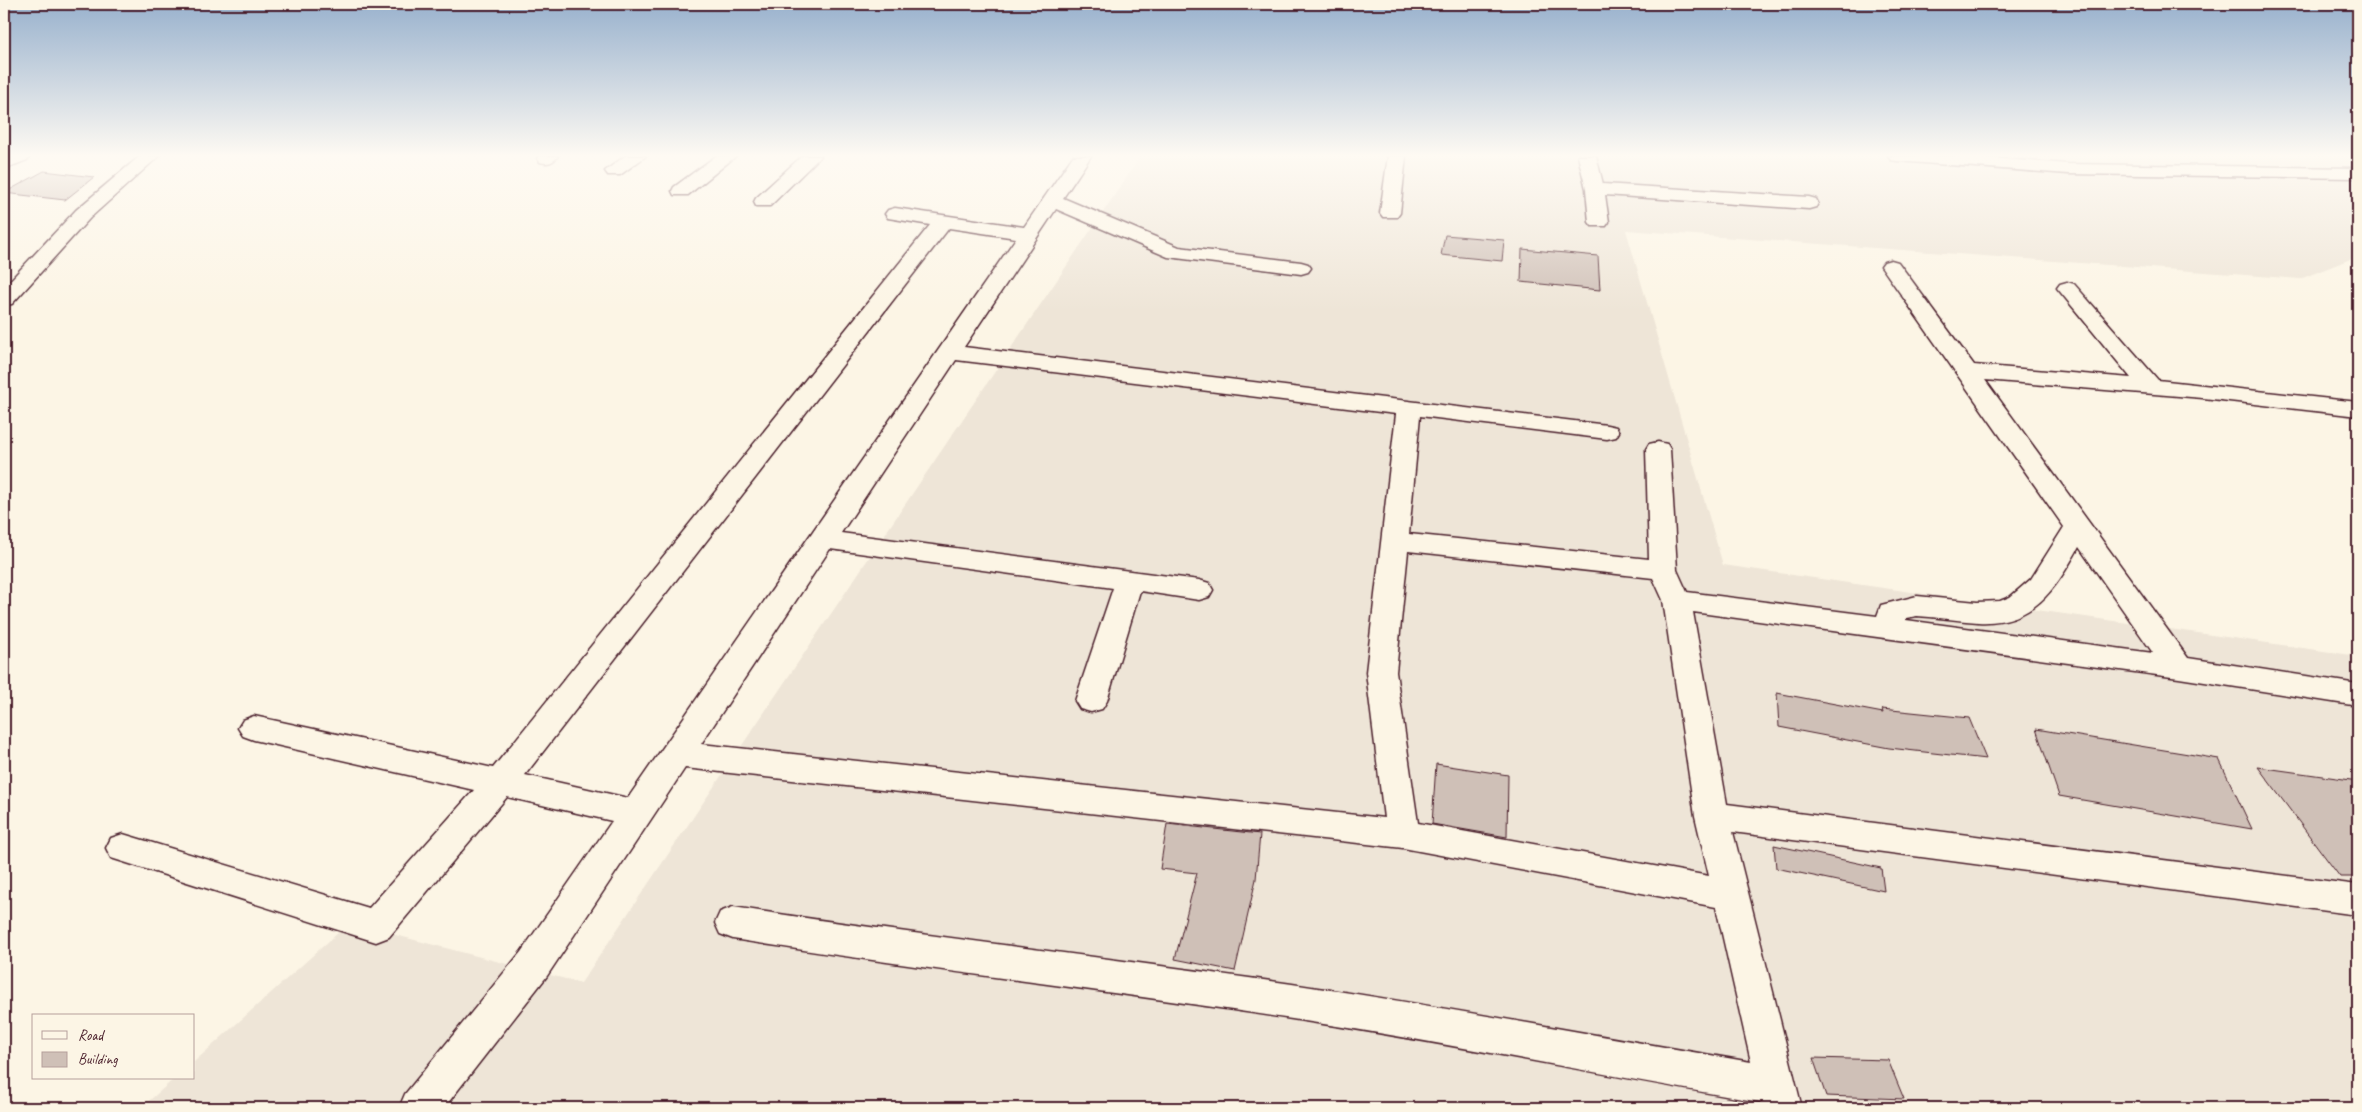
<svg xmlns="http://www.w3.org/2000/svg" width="2362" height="1112" font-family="Caveat,sans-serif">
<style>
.built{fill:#eee5d7}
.building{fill:#cfc0b7;stroke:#4a1f2b}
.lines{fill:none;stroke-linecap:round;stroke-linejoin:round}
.minor-casing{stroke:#4a1f2b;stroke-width:3}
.major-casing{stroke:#4a1f2b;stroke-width:3}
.minor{fill:#fcf5e5;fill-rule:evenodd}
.major{fill:#fcf5e5;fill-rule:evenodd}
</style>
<rect width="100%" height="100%" fill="#fcf5e5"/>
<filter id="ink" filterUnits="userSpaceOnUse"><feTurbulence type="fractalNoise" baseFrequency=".02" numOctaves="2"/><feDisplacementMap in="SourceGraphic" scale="10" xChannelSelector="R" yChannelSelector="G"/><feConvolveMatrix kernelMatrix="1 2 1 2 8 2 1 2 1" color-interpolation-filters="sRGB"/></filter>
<g filter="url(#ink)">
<path class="built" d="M1141 156H2358V256L2300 279 1626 230 1723 565 2358 656V1108H141L175 1078H194V1062L349 923 581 983Z"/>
<path class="building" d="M44 171 94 177 65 200 4 193Z
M1445 235 1504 240 1502 261 1441 255Z
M1522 249 1598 256 1600 290 1521 282Z
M1777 693 1883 713 1882 709 1969 718 1986 759 1889 748 1779 727Z
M2036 729 2219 759 2252 829 2059 796Z
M1436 764 1508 775 1507 837 1432 824Z
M2258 767 2358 781V877H2340Z
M1167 824 1260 834 1256 879 1235 971 1175 959 1197 873 1160 869Z
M1774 845 1881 868 1884 891 1776 868Z
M1813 1058 1888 1060 1904 1099 1826 1096Z"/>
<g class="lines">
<defs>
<path id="minor" d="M7 156H30L27 160 4 169V157Z
M539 156H558C553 163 548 164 540 162L537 158Z
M625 156H646L620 175H608L605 171Z
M716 156H736L688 195H674L672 191 674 187Z
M802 156H821L770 206H756L754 202 756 198Z
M1073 156H1091L1063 198 1179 247 1301 262 1308 264 1311 268 1308 272 1301 274 1168 257 1056 209 964 347 1607 425 1616 427 1619 432 1616 437 1607 439 1420 416 1409 534 1649 559 1646 449 1649 444 1658 442 1667 444 1670 449 1677 570 1687 592 1877 616 1881 605 1917 596 1977 602 2000 601 2010 597 2031 579 2064 527 1881 266 1884 262 1891 260 1898 262 1974 365 2131 378 2057 288 2060 284 2067 282 2074 284 2158 380 2358 402V416L2203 398 1985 380 2188 658 2358 684V706L2179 678 1693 612 1727 804 2358 885V915L1733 832 1802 1108H1762L1760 1102C1604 1075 1448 1043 1292 1019 1106 990 919 969 733 939L720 934 715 923 720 912 733 907C919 936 1106 957 1292 984 1445 1007 1598 1036 1751 1062L1716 907 1403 848 685 768 547 976 444 1108H399L405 1094 521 952 612 821 507 797 389 937 376 942 111 858 106 848 111 838 123 834 369 908 474 790 254 740 243 736 238 728 243 720 254 716 493 768 930 225 888 218 885 214 888 210 895 208 1024 227ZM949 228 1016 238 628 798 525 775ZM956 360 1396 414 1366 672 1384 818 701 744 830 549 1113 588 1075 701 1080 709 1091 712 1102 709 1107 701 1140 591 1199 600 1209 597 1213 590 1209 583 1199 580 841 533ZM2079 547 2153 653 1906 620V618L1917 616C1938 617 1958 621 1978 622 2033 625 2055 590 2079 547ZM1408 551 1653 578 1663 600 1695 816 1709 876 1418 823 1396 672Z
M1388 156H1406L1400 213 1397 217H1383L1380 213Z
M1578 156H1596L1603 184 1809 197 1816 199 1818 203 1816 207 1809 209 1605 195 1609 222 1606 226H1592L1589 222 1586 189Z
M1888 156H1963L2068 164 2358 168V178L2068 174 1897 161 1891 160Z"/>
<path id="major" d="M140 156H159L90 218 12 304 4 305V287L76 210Z"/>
</defs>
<use href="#minor" class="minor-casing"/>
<use href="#major" class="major-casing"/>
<use href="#minor" class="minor"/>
<use href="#major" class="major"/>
</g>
</g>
<linearGradient id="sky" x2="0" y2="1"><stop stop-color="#98b1cd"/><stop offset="0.5" stop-color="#fefaf3"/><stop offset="1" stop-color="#fefaf3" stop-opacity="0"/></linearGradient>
<rect width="2362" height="311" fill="url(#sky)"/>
<rect width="2362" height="1112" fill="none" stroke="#fcf5e5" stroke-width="20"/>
<rect x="10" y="10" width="2342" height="1092" fill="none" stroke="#4a1f2b" stroke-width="2" filter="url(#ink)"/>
<rect x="32" y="1014" width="162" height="65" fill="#fcf5e5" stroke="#b59f9b"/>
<rect x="42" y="1031" width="25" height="8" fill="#fcf5e5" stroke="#b59f9b"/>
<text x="78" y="1040" font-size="15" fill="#4a1f2b">Road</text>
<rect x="42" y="1052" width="25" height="15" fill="#cfc0b7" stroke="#b59f9b"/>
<text x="78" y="1064" font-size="15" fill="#4a1f2b">Building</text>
</svg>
